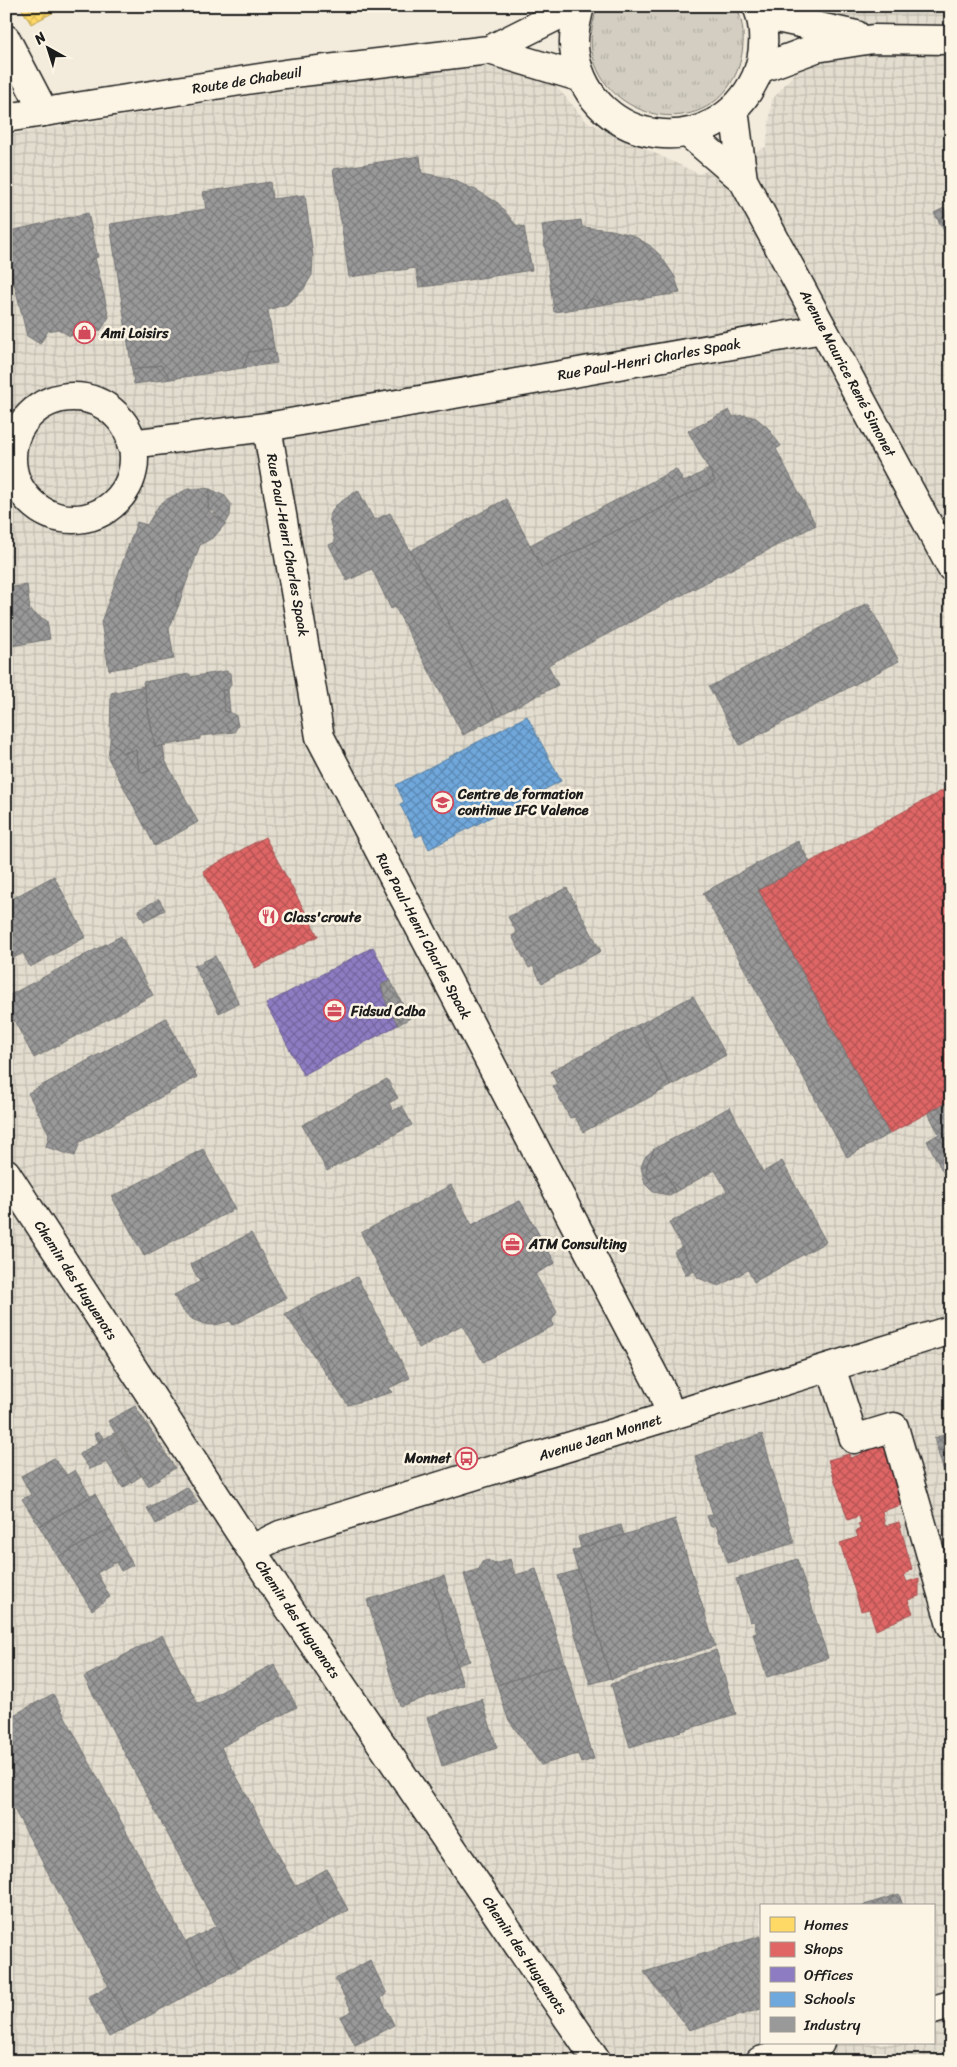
<svg xmlns="http://www.w3.org/2000/svg" width="957" height="2067" font-family="Sriracha,sans-serif">
<style>
.industrial{fill:url(#industrial-grid);fill-rule:evenodd}
.grass{fill:url(#grass-tufts);stroke:#78756e}
.homes{fill:url(#homes-cross-hatch);stroke:#bba050}
.shops{fill:url(#shops-cross-hatch);stroke:#a55050}
.offices{fill:url(#offices-cross-hatch);stroke:#6c5f91}
.schools{fill:url(#schools-cross-hatch);stroke:#567ea2}
.industry{fill:url(#industry-cross-hatch);stroke:#747474}
.lines{fill:none;stroke-linecap:round;stroke-linejoin:round}
.minor-casing{stroke:#1c1c1c;stroke-width:31}
.major-casing{stroke:#1c1c1c;stroke-width:31}
.minor{stroke:#fcf5e5;stroke-width:28}
.major{stroke:#fcf5e5;stroke-width:28}
.labels{text-anchor:middle;stroke-width:5;stroke-linejoin:round;paint-order:stroke}
.street-label{font-size:14px;fill:#1c1c1c;stroke:#fcf5e5}
.poi-label{font-size:14px;font-weight:bold;fill:#1c1c1c;stroke:#fcf5e5;text-anchor:start}
</style>
<defs>
<pattern id="industrial-grid" width="8" height="8" patternUnits="userSpaceOnUse" patternTransform="scale(1.25)"><rect width="8" height="8" fill="#e3ddcf"/><path d="M0 4h8M4 0v8" fill="none" stroke="#c2bdb1"/></pattern>
<pattern id="grass-tufts" width="24" height="20" patternUnits="userSpaceOnUse" patternTransform="scale(1.25)"><rect width="24" height="20" fill="#d3cec1"/><path d="M3 7l-1-3M5 7V3M7 7l1-3M15 17l-1-3M17 17v-4M19 17l1-3" fill="none" stroke="#b5b0a5"/></pattern>
<pattern id="homes-cross-hatch" width="8" height="8" patternUnits="userSpaceOnUse" patternTransform="scale(1.25)"><rect width="8" height="8" fill="#ffd966"/><path d="M0 0l8 8M0 8l8-8" fill="none" stroke="#daba58"/></pattern>
<pattern id="shops-cross-hatch" width="8" height="8" patternUnits="userSpaceOnUse" patternTransform="scale(1.25)"><rect width="8" height="8" fill="#e06666"/><path d="M0 0l8 8M0 8l8-8" fill="none" stroke="#b55353"/></pattern>
<pattern id="offices-cross-hatch" width="8" height="8" patternUnits="userSpaceOnUse" patternTransform="scale(1.25)"><rect width="8" height="8" fill="#8e7cc3"/><path d="M0 0l8 8M0 8l8-8" fill="none" stroke="#73659e"/></pattern>
<pattern id="schools-cross-hatch" width="8" height="8" patternUnits="userSpaceOnUse" patternTransform="scale(1.25)"><rect width="8" height="8" fill="#6fa8dc"/><path d="M0 0l8 8M0 8l8-8" fill="none" stroke="#5a88b2"/></pattern>
<pattern id="industry-cross-hatch" width="8" height="8" patternUnits="userSpaceOnUse" patternTransform="scale(1.25)"><rect width="8" height="8" fill="#999"/><path d="M0 0l8 8M0 8l8-8" fill="none" stroke="#7c7c7c"/></pattern>
</defs>
<rect width="100%" height="100%" fill="#f3ecdd"/>
<filter id="ink" filterUnits="userSpaceOnUse"><feTurbulence type="fractalNoise" baseFrequency=".02" numOctaves="2"/><feDisplacementMap in="SourceGraphic" scale="10" xChannelSelector="R" yChannelSelector="G"/><feConvolveMatrix kernelMatrix="1 2 1 2 8 2 1 2 1" color-interpolation-filters="sRGB"/></filter>
<g filter="url(#ink)">
<path class="industrial" d="M791 6H951V2061H6V135L465 62 550 79 586 121 699 174 766 147 772 100 797 70ZM761 1906H933V2043H761Z"/>
<path class="grass" d="M598 6H736C745 25 745 46 739 66 706 161 558 108 598 6Z"/>
<path class="homes" d="M20 6H64V7L31 24Z"/>
<path class="shops" d="M951 786V1100L889 1134 758 890Z
M265 837 318 936 255 968 203 871Z
M887 1442 905 1504 882 1511 885 1526 899 1522 912 1569 904 1575 907 1582 919 1578V1596L908 1600 913 1613 876 1630 869 1609 861 1611 840 1543 858 1537 856 1531 860 1529 858 1524 861 1523 859 1516 848 1520 828 1460 849 1454 850 1458 862 1454 861 1451Z"/>
<path class="offices" d="M373 947 390 980 381 985 387 1005 398 1025 303 1075 266 1004Z
M520 1201 555 1263 508 1289 472 1225Z"/>
<path class="schools" d="M527 716 561 781 429 849 422 834 416 837 400 804 404 802 396 785Z"/>
<path class="industry" d="M420 156 422 173 448 178 478 191 498 203 516 225 524 227 532 270 430 286 417 276 416 268 349 277 333 169Z
M270 182 272 199 305 195 313 256 312 275 303 290 287 304 268 310 274 348 249 352 243 368 171 379 161 365 132 370 110 224 206 209 203 192Z
M944 208 951 221V234L947 236 934 213Z
M88 213 98 257 92 259 84 273 101 282 109 317 101 330 88 321 78 324 70 336 58 329 48 331 40 344 27 336 6 249V232Z
M581 220 582 227 612 230 632 235 649 245 660 255 675 277 680 293 606 304 592 299 582 308 554 312 542 225Z
M6 249 14 284 6 286Z
M95 258 101 282 84 273 92 259Z
M417 276 430 286 419 287Z
M592 299 606 304 582 308Z
M88 321 101 330 70 336 78 324Z
M274 348 277 363 243 368 249 352Z
M161 365 171 379 134 384 132 370Z
M729 410 733 417 745 415 756 418 767 427 781 446 776 449 816 525 548 665 558 685 498 716 410 551 506 499 542 568 715 481 688 431Z
M676 469 684 482 709 469 715 481 542 568 530 545Z
M202 488 210 489 208 508 210 512 226 523 214 537 200 545 184 589 177 592 175 600 178 607 169 629 174 659 109 670 101 622 137 522 147 525 159 505 167 499 188 489Z
M210 489 225 496 231 504 230 516 226 523 208 508Z
M358 490 374 520 390 513 498 716 463 735 395 607 391 609 372 569 347 581 329 545 335 542 329 517 335 506Z
M27 585 30 611 47 621 50 639 6 647V588Z
M184 589 178 607 175 600 177 592Z
M868 603 899 661 740 745 709 687Z
M226 671 230 673 231 684 228 690H222L225 712H230L236 716 238 726 234 732 200 736V739L155 747 143 682 190 674V677Z
M144 686 155 747 163 746 165 760 144 773 139 770 136 750 122 753 110 741 111 693Z
M222 690H228L230 712H225Z
M110 741 122 753 136 750 139 770 144 773 165 760 198 822 155 846 108 758Z
M798 841 810 862 758 890 889 1134 847 1157 703 893Z
M54 876 86 937 30 967 23 953 6 962V902Z
M567 888 601 951 542 983 533 966 529 968 512 936 517 933 508 917Z
M159 899 165 910 144 921 138 910Z
M121 936 153 995 34 1058 6 1005V997Z
M215 956 239 1003 219 1013 194 966Z
M390 980 410 1018 398 1025 387 1005 381 985Z
M693 996 726 1055 671 1086 638 1025Z
M166 1018 175 1035 172 1040 177 1051H183L197 1077 80 1142 75 1156 46 1147 49 1134 28 1093Z
M638 1025 671 1086 583 1132 575 1117 570 1118 553 1086 557 1084 551 1071Z
M175 1035 183 1051H177L172 1040Z
M387 1079 398 1098 389 1103 393 1111 402 1106 412 1125 327 1171 302 1125Z
M948 1102 951 1109V1188L927 1141 939 1134 928 1113Z
M730 1107 763 1172 782 1161 826 1242 754 1282 748 1270 719 1286 698 1278 669 1223 727 1191 715 1170 675 1192 665 1171 649 1179 646 1173 647 1165 654 1149Z
M203 1149 235 1209 144 1256 112 1197Z
M654 1149 647 1165 646 1173 649 1179 665 1171 675 1192 669 1195 653 1192 645 1184 641 1167 645 1157Z
M451 1185 472 1225 520 1201 555 1263 535 1274 557 1312 552 1320 553 1326 483 1362 462 1325 419 1348 361 1233Z
M251 1233 286 1298 233 1325 230 1321 215 1325 204 1324 192 1319 196 1314 187 1305 181 1309 174 1295 207 1278 198 1260Z
M681 1247 694 1271 686 1275 674 1252Z
M198 1260 207 1278 200 1282 190 1264Z
M357 1277 410 1378 389 1388 393 1392 348 1405 334 1385 337 1383 297 1307Z
M187 1305 196 1314 192 1319 181 1309Z
M297 1307 337 1383 334 1385 285 1314Z
M135 1406 175 1468 148 1486 108 1421Z
M99 1432 104 1439 99 1443 94 1434Z
M114 1433 141 1476 123 1488 107 1462 90 1469 79 1454Z
M951 1433V1496L934 1438Z
M762 1434 794 1543 728 1563 716 1525 711 1527 707 1516 713 1515 695 1456Z
M54 1458 67 1475 75 1470 91 1497 39 1526 22 1499 31 1495 21 1476Z
M187 1487 198 1502 156 1524 147 1508Z
M95 1494 113 1527 58 1557 39 1526Z
M675 1519 715 1646 611 1679 572 1551Z
M621 1525 624 1535 581 1548 578 1537Z
M113 1527 133 1565 121 1571 116 1562 97 1573 110 1597 92 1610 58 1557Z
M510 1559 515 1575 536 1569 565 1663 497 1685 464 1574 479 1569 482 1562 488 1560 495 1564Z
M797 1559 828 1658 767 1677 753 1634 757 1633 754 1621 750 1622 736 1579Z
M578 1570 611 1678 590 1684 558 1576Z
M444 1576 470 1661 457 1665 431 1580Z
M431 1580 463 1685 400 1706 367 1600Z
M162 1635 198 1704 274 1664 297 1707 221 1747 295 1886 306 1880 329 1921 239 1968 84 1677Z
M716 1650 736 1714 630 1747 611 1684Z
M565 1663 594 1759 581 1763 578 1754 541 1765 508 1719 497 1685Z
M53 1694 208 1984 130 2026 6 1794V1719Z
M482 1699 497 1748 442 1766 427 1717Z
M327 1869 348 1910 329 1921 306 1880Z
M899 1894 903 1906H861Z
M216 1926 239 1968 208 1984 186 1942Z
M761 1936V2009L689 2030 675 2012 681 2009 673 1989 660 1993 644 1972Z
M370 1960 387 1994 381 1998 394 2025 366 2040 359 2028 349 2033 340 2017 352 2011 335 1979Z
M109 1986 130 2026 109 2037 88 1997Z
M673 1989 681 2009 675 2012 660 1993Z
M359 2028 366 2040 355 2045 349 2033Z"/>
<g class="lines">
<defs>
<path id="minor" d="M6 39 44 112
M734 109 743 180
M688 133 743 180 951 567
M12 458a61 61 0 1 1 122 0a61 61 0 1 1-122 0Z
M267 427 320 737 662 1391 671 1416
M131 444 267 427 823 329
M6 1173 287 1605 597 2061
M831 1367 854 1439 894 1427 951 1625
M252 1549 280 1535 951 1330
M933 2010 951 2005
M760 2061 820 2043"/>
<path id="major" d="M580 6C576 22 572 39 575 55 593 149 716 163 756 77 765 55 766 28 757 6
M758 9 777 18 856 35
M489 50 577 6
M759 69 816 48 873 39 951 40
M6 118 285 74 489 50 582 78"/>
</defs>
<use href="#minor" class="minor-casing"/>
<use href="#major" class="major-casing"/>
<use href="#minor" class="minor"/>
<use href="#major" class="major"/>
</g>
</g>
<defs>
<symbol id="shop-ring" viewBox="-11 -11 22 22"><circle r="9.5" fill="#fcf5e5" stroke="#d1495b" stroke-width="1.5"/><path d="M-5-2.5h2.3a2.7 3.5 0 0 1 5.4 0H5L5.5 6h-11ZM-1.5-2.5h3a1.5 2.3 0 0 0-3 0Z" fill="#d1495b"/></symbol>
<symbol id="university-ring" viewBox="-11 -11 22 22"><circle r="9.5" fill="#fcf5e5" stroke="#d1495b" stroke-width="1.5"/><path d="M0-5L7-2L0 1L-7-2ZM-4 1L0 2.5L4 1V4Q0 6-4 4Z" fill="#d1495b"/></symbol>
<symbol id="restaurant-ring" viewBox="-11 -11 22 22"><circle r="9.5" fill="#fcf5e5" stroke="#d1495b" stroke-width="1.5"/><path d="M-5-6h1v4h1v-4h1v4h1v-4h1v5L-1.5 .5V6h-2V.5L-5-1ZM5-6V6H3V1.5H1.5Q1.5-4 5-6Z" fill="#d1495b"/></symbol>
<symbol id="office-ring" viewBox="-11 -11 22 22"><circle r="9.5" fill="#fcf5e5" stroke="#d1495b" stroke-width="1.5"/><path d="M-6-3h4V-5.5h4V-3h4V5H-6ZM-1-4.5V-3h2v-1.5ZM-6 0V1H6V0Z" fill="#d1495b"/></symbol>
<symbol id="bus-ring" viewBox="-11 -11 22 22"><circle r="9.5" fill="#fcf5e5" stroke="#d1495b" stroke-width="1.5"/><path d="M-5-6H5V4H4V6H2V4H-2V6H-4V4H-5ZM-3.5-4V0h7V-4ZM-3.5 1.2v1.5H-2V1.2ZM2 1.2v1.5H3.5V1.2Z" fill="#d1495b"/></symbol>
</defs>
<g fill-rule="evenodd">
<use href="#shop-ring" x="72" y="320" width="25" height="25"/>
<use href="#university-ring" x="430" y="790" width="25" height="25"/>
<use href="#restaurant-ring" x="256" y="904" width="25" height="25"/>
<use href="#office-ring" x="322" y="998" width="25" height="25"/>
<use href="#office-ring" x="500" y="1232" width="25" height="25"/>
<use href="#bus-ring" x="454" y="1446" width="25" height="25"/>
</g>
<g class="labels">
<g class="street-label">
<text transform="translate(247 80) rotate(-9)" y="5">Route de Chabeuil</text>
<text transform="translate(649 359) rotate(-10)" y="5">Rue Paul-Henri Charles Spaak</text>
<text transform="translate(848 373) rotate(62)" y="5">Avenue Maurice René Simonet</text>
<text transform="translate(288 545) rotate(80)" y="5">Rue Paul-Henri Charles Spaak</text>
<text transform="translate(424 936) rotate(62)" y="5">Rue Paul-Henri Charles Spaak</text>
<text transform="translate(76 1280) rotate(57)" y="5">Chemin des Huguenots</text>
<text transform="translate(600 1437) rotate(-17)" y="5">Avenue Jean Monnet</text>
<text transform="translate(298 1619) rotate(56)" y="5">Chemin des Huguenots</text>
<text transform="translate(525 1955) rotate(56)" y="5">Chemin des Huguenots</text>
</g>
<g class="poi-label">
<text x="101" y="338">Ami Loisirs</text>
<text x="458" y="799">Centre de formation<tspan x="458" dy="16">continue IFC Valence</tspan></text>
<text x="284" y="922">Class'croute</text>
<text x="351" y="1016">Fidsud Cdba</text>
<text x="529" y="1249">ATM Consulting</text>
<text x="451" y="1463" text-anchor="end">Monnet</text>
</g>
</g>
<rect width="957" height="2067" fill="none" stroke="#fcf5e5" stroke-width="25"/>
<rect x="12" y="12" width="932" height="2042" fill="none" stroke="#1c1c1c" stroke-width="2" filter="url(#ink)"/>
<rect x="760" y="1904" width="175" height="140" fill="#fcf5e5" stroke="#a29e95"/>
<rect x="770" y="1917" width="25" height="15" fill="#ffd966" stroke="#a29e95"/>
<text x="804" y="1930" font-size="15" fill="#1c1c1c">Homes</text>
<rect x="770" y="1942" width="25" height="15" fill="#e06666" stroke="#a29e95"/>
<text x="804" y="1954" font-size="15" fill="#1c1c1c">Shops</text>
<rect x="770" y="1967" width="25" height="15" fill="#8e7cc3" stroke="#a29e95"/>
<text x="804" y="1980" font-size="15" fill="#1c1c1c">Offices</text>
<rect x="770" y="1992" width="25" height="15" fill="#6fa8dc" stroke="#a29e95"/>
<text x="804" y="2004" font-size="15" fill="#1c1c1c">Schools</text>
<rect x="770" y="2017" width="25" height="15" fill="#999999" stroke="#a29e95"/>
<text x="804" y="2030" font-size="15" fill="#1c1c1c">Industry</text>
<g transform="translate(48 48) rotate(321)" stroke="#fcf5e5" stroke-width="4" paint-order="stroke">
<path d="M0-4L9 19L0 12L-9 19Z" fill="#1c1c1c"/>
<text y="-8" font-size="14" font-weight="bold" text-anchor="middle" fill="#1c1c1c">N</text>
</g>
</svg>
